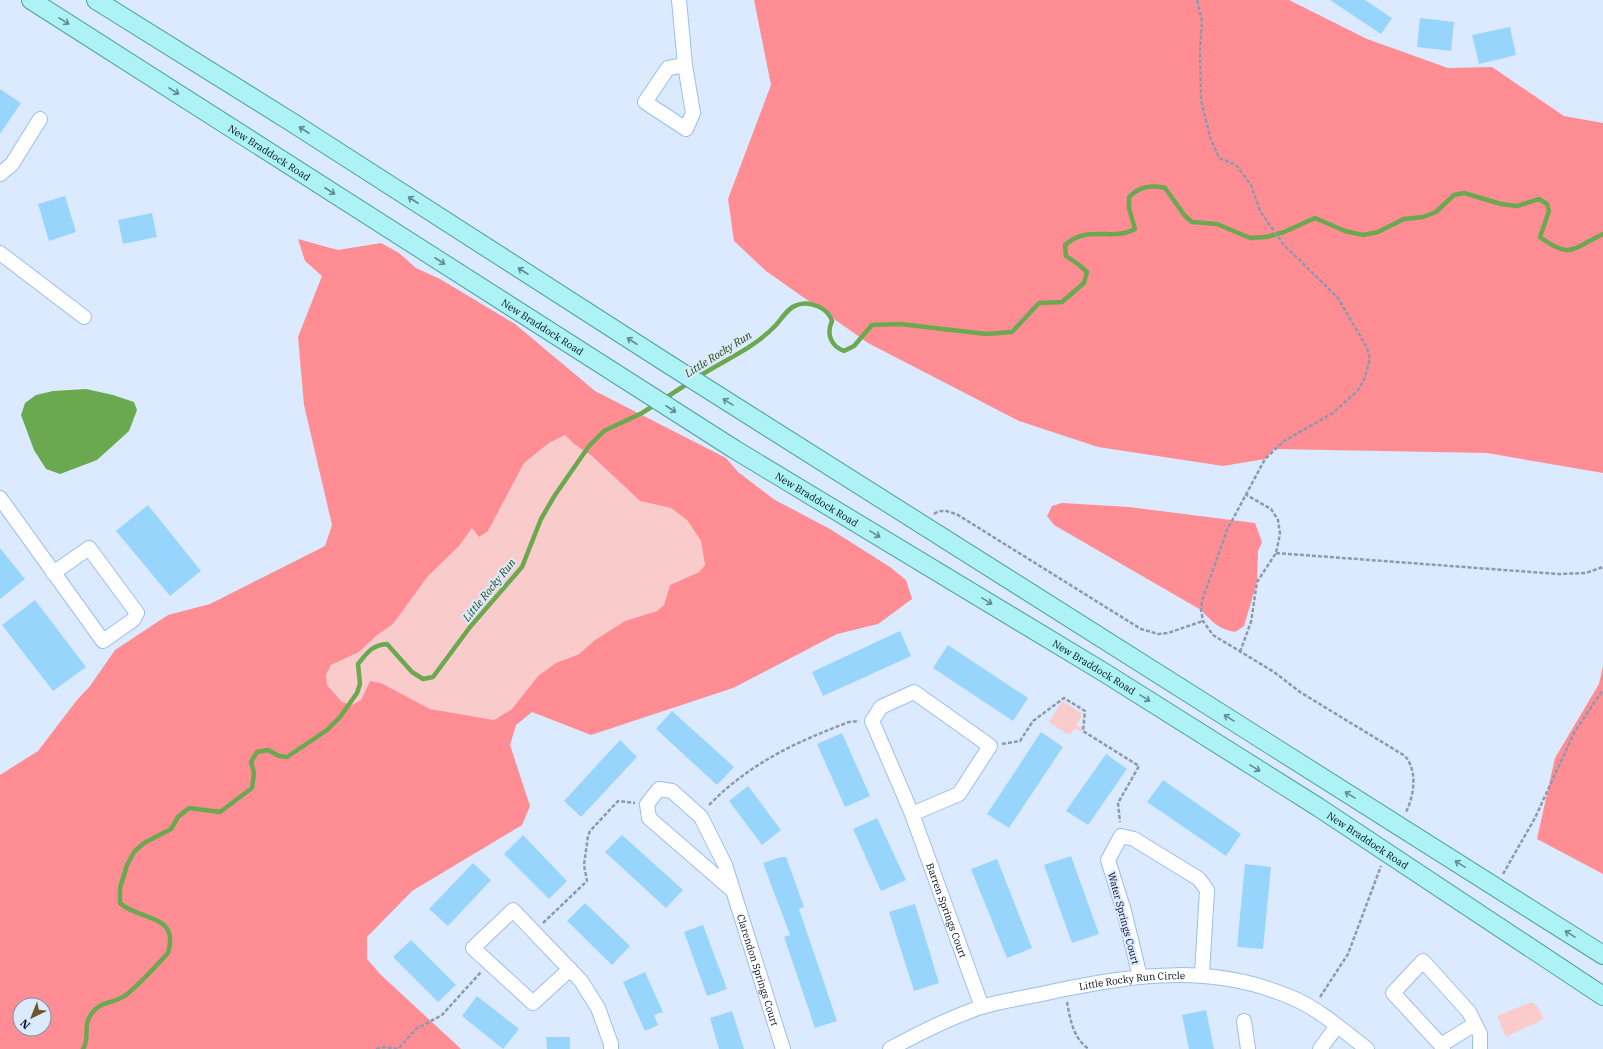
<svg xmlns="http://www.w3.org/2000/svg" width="1603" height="1049" font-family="'IBM Plex Serif',serif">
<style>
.green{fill:#facbcb}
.forest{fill:#ff8d93;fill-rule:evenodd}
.water{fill:#6ba951}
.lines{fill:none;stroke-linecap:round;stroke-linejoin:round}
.stream{stroke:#6ba951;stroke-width:4.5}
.building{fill:#98d5fc}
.minor-casing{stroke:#9bbef0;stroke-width:16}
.major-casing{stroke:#4e9da5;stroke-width:20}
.path{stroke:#8d99ad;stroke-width:2.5;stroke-dasharray:4 2;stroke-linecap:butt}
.minor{stroke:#fff;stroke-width:14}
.major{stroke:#adf3f5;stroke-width:18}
.oneway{stroke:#608b94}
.labels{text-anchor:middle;stroke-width:4;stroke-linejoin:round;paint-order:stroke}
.street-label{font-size:10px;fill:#030c1d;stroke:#dceaff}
.water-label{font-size:11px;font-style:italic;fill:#234c0e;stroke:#dceaff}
</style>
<rect width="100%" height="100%" fill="#dceaff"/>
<path class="green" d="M565 435 574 444 592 456 640 501 671 508 687 520 701 541 705 565 699 572 670 585 664 605 657 611 625 621 595 640 579 654 567 658 538 676 512 709 494 720 430 709 381 683 370 681 361 700 352 706 342 702 327 685 326 675 331 665 359 652 376 636 393 624 428 576 459 546 472 528 488 531 524 463 549 443Z
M1062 701 1081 713V718L1076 726 1082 727V732L1074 729 1071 734H1067L1049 722Z
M1531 1002 1538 1007 1544 1019 1506 1037 1497 1016Z"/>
<path class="forest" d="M754 0H1289L1367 39 1448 68 1492 67 1564 116 1603 123V473L1487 453 1274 449 1265 459 1223 466 1098 447 1019 421 868 343 766 271 734 241 728 199 771 85Z
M298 239 338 250 381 243 399 253 416 268 440 279 515 324 595 391 726 458 738 472 775 500 830 529 890 567 906 580 912 599 878 624 837 634 733 688 591 735 532 712 516 725 510 745 530 806 522 825 412 891 367 937V959L381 975 461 1049H0V775L38 751 77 700 90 686 115 650 168 615 210 604 325 546 332 525 304 405 298 337 322 276 305 261ZM565 435 574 444 592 456 640 501 671 508 687 520 701 541 705 565 699 572 670 585 664 605 657 611 625 621 595 640 579 654 556 663 538 676 512 709 494 720 430 709 381 683 370 681 361 700 352 705 342 702 327 685 326 675 331 665 359 652 376 636 393 624 428 576 459 546 472 528 479 537 488 531 524 463 549 443ZM20 1005H44V1029H20Z
M1062 503 1129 507 1255 523 1262 542 1258 551 1257 582 1244 626 1235 632C1219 629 1212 622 1201 610L1054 525 1047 516 1052 506Z
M1603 666V874L1537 839 1555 758 1599 684Z"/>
<path class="water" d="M86 389 113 395 134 402 137 410 129 431 97 460 60 474 46 469 34 450 21 415 25 403 36 395 53 391Z"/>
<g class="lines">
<path class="stream" d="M698 377C724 360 753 349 775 326 782 319 787 308 797 305 810 300 828 308 832 321 826 334 831 346 844 351L854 346 872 325 900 324 986 334 1012 332 1039 303 1062 302 1084 283 1087 272 1078 264 1066 256 1065 245C1089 224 1112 242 1135 229L1129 208V197C1140 186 1151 185 1165 188L1185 216 1192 222 1217 224 1250 238 1266 237 1284 232 1315 218 1345 231 1363 235 1378 232 1404 219 1423 217 1436 212 1454 195 1464 193 1501 204 1517 206 1539 199 1547 204 1549 211 1540 237C1571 260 1573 248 1603 234
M664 399 690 382
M83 1049C91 1036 81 1026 93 1012 101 1001 116 1003 126 995 141 983 155 967 168 953 180 913 139 921 120 903V888L127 865 134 852 144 843 171 829 178 817 189 808 220 812 252 788 254 773 251 762 257 752 268 750 279 756 287 757 327 730 340 717 357 693 360 684 358 664C367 653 372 645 387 644L412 672 423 679 433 677 470 627 522 567 541 519 555 495 589 446 604 431 642 413 656 404"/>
</g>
<path class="building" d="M1330 0H1365L1392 18 1381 34Z
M1420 18 1454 22 1451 51 1417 47Z
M1510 27 1516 55 1479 64 1472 35Z
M0 89 21 103 0 134Z
M65 196 76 232 49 241 38 204Z
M152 213 157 237 123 244 118 220Z
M148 505 201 571 170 596 116 531Z
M0 548 25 579 0 599Z
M35 600 86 667 53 691 2 625Z
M900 631 911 656 823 696 812 672Z
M948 645 1028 698 1013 721 933 668Z
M672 711 734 767 717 785 656 729Z
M1041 732 1063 747 1009 828 987 814Z
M842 733 870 796 845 807 817 744Z
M620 740 637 757 581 817 564 801Z
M1106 754 1127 769 1088 825 1066 811Z
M1163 780 1241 834 1226 856 1147 802Z
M748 786 781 830 762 845 729 801Z
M877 818 906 880 881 891 853 829Z
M523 835 567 881 549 899 504 854Z
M622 835 683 890 666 908 605 852Z
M1071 856 1099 934 1072 943 1044 865Z
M781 857H786L804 907 799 909 837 1021 815 1028 784 937 790 935 763 863Z
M997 859 1032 948 1007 958 971 869Z
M473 863 491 880 448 926 429 909Z
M1245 864 1271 867 1263 949 1237 947Z
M585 903 630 946 612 965 567 921Z
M915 904 939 983 914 991 889 912Z
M703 925 727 989 707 996 684 932Z
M411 940 456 985 438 1002 393 957Z
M645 972 663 1012 654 1015 658 1025 645 1031 623 982Z
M477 996 519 1029 503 1049 462 1016Z
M1206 1010 1214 1049H1189L1182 1015Z
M732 1011 744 1049H719L710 1018Z
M546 1037H570V1049H547Z"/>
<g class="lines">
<defs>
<g id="minor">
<path d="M679 0 685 65 693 113 686 129 645 102 668 68 685 65"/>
<path d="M0 174 12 164 40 119"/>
<path d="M0 253 84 317"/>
<path d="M0 498 103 641 133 620 137 613 89 548 53 573"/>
<path id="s1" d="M912 814 959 794 990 746 914 692 881 707 872 721 912 814 982 1007"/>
<path id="s2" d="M732 890 649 818 647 804 659 789 672 791 701 817 725 865 783 1049"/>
<path d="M570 969 533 1003 473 948 513 910 581 981 598 1008 611 1044V1049"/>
<path d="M1140 977 1124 911 1108 860 1121 836 1134 839 1199 879 1207 890 1202 974"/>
<path d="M1244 1021 1248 1049"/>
<path d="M1441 1045 1475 1024"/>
<path id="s3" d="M890 1049C919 1033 949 1018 981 1007 1004 1000 1031 997 1055 991 1139 974 1214 963 1295 999 1320 1010 1345 1032 1367 1049"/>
<path d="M1320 1049 1337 1026"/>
<path d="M1443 1049 1441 1045 1393 993 1423 961 1469 1012 1480 1034V1049"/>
</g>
<g id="major">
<path id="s4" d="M31 0 734 449 1105 673 1318 807 1603 996"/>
<path d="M96 0 293 123 665 362 1603 955"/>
</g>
</defs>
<use href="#minor" class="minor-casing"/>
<use href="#major" class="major-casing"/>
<path class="path" d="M1197 0 1202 21 1200 50 1201 100 1210 137 1219 158 1236 165 1251 185 1260 211 1283 244 1338 298 1367 348 1370 359 1364 380 1358 390 1333 413 1284 441 1265 459 1227 530 1202 601 1201 610 1203 621 1213 635 1274 672 1300 692 1405 756C1418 771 1414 796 1406 812
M934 514C942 508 950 512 958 515L1141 629 1158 634 1168 633 1203 621
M1276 553 1558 574 1586 573 1603 567
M1240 652 1251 622 1257 582 1276 553 1280 534 1278 520 1271 509 1245 494
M1002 744 1020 741 1033 721 1064 698 1085 711 1083 731 1139 766 1118 803 1120 822
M709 805C750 763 796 742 849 722L859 721
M1503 874 1535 818 1575 731 1603 690
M543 923 587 881 584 865 588 836 590 831 618 801 635 803
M1320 997 1348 954 1381 866
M1067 1002C1070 1018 1073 1039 1089 1049
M376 1049 384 1047 398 1049 416 1029 442 1015 481 972"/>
<use href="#minor" class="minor"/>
<use href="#major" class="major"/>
</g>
<defs><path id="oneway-shaft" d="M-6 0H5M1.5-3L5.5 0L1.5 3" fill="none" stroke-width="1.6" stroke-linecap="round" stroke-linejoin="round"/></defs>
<g class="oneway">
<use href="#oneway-shaft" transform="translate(64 21) rotate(32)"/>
<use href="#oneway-shaft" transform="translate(174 91) rotate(32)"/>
<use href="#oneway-shaft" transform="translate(304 130) rotate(-147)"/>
<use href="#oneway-shaft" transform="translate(330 191) rotate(33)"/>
<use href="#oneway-shaft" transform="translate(413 200) rotate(-147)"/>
<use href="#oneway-shaft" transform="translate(440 261) rotate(33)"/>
<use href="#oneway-shaft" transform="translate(523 271) rotate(-147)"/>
<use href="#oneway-shaft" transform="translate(632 341) rotate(-147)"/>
<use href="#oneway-shaft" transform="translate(728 402) rotate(-148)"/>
<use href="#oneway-shaft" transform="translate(671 409) rotate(33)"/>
<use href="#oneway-shaft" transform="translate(875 534) rotate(31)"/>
<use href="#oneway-shaft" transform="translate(987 601) rotate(31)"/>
<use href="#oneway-shaft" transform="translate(1145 698) rotate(32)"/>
<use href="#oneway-shaft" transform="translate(1229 718) rotate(-148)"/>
<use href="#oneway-shaft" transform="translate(1255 768) rotate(32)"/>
<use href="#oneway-shaft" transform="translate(1350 795) rotate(-148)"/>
<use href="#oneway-shaft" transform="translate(1460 864) rotate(-148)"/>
<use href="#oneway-shaft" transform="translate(1570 934) rotate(-148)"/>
</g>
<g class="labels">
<g class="street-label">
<text dy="4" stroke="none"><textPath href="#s4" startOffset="283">New Braddock Road</textPath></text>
<text dy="4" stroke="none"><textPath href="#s4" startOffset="607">New Braddock Road</textPath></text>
<text dy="4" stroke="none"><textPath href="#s4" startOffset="931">New Braddock Road</textPath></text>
<text dy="4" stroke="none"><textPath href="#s4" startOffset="1255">New Braddock Road</textPath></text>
<text dy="4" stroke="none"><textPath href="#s4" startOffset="1579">New Braddock Road</textPath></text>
<text dy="4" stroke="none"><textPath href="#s1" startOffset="458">Barren Springs Court</textPath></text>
<text transform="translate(1124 918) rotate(75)" y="4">Water Springs Court</text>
<text dy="4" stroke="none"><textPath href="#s2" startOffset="359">Clarendon Springs Court</textPath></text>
<text dy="4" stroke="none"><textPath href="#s3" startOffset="254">Little Rocky Run Circle</textPath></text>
</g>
<g class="water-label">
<text transform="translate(718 354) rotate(-32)" y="4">Little Rocky Run</text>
<text transform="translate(489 590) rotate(-51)" y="4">Little Rocky Run</text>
</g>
</g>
<g transform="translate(32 1017) rotate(223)"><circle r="19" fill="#dceaff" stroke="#8591a5"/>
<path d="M0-3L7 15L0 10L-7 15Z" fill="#715528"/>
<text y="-6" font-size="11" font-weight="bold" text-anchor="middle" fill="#030c1d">N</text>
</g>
</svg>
